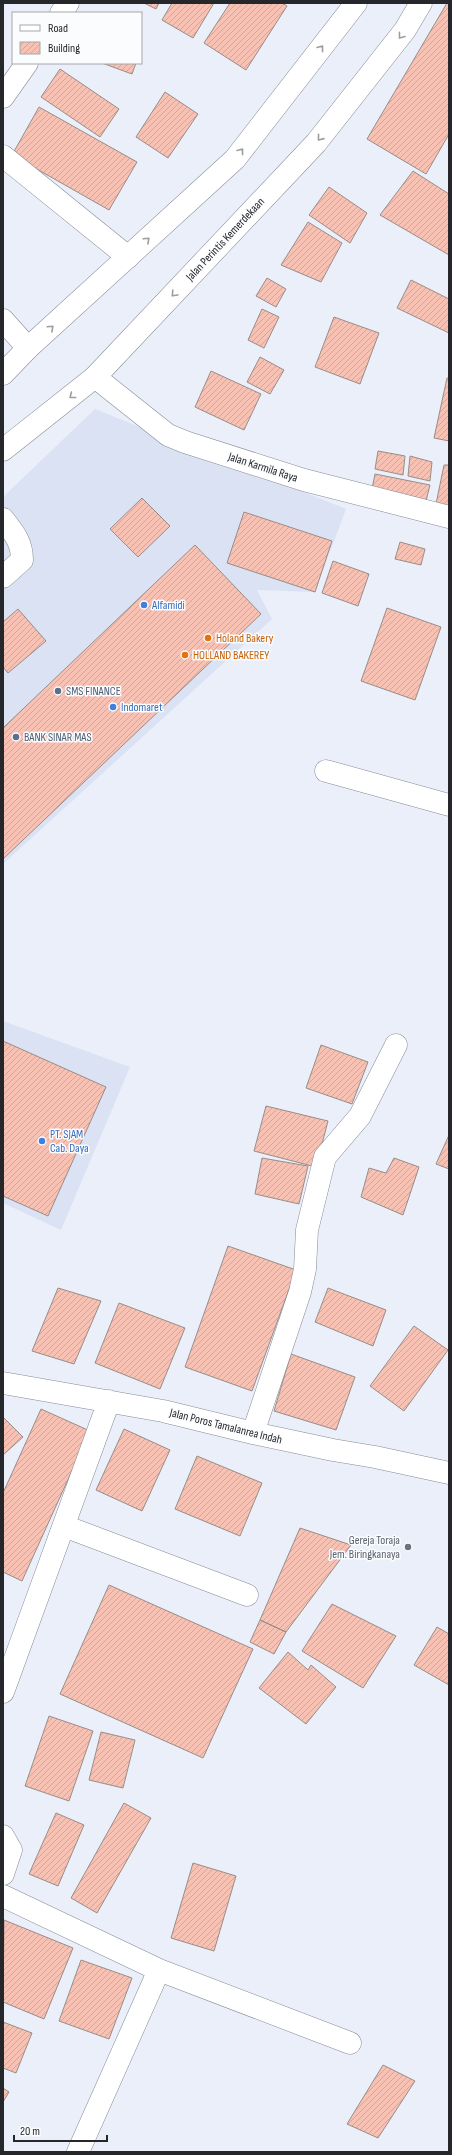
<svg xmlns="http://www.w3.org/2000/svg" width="452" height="2155" font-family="'Sofia Sans Condensed',sans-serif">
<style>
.built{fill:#dae2f4}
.building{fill:url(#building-hatch);stroke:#998d89}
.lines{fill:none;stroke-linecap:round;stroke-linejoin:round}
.minor-casing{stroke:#878b95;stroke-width:23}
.highway-casing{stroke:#878b95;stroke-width:23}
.minor{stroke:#fff;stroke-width:22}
.highway{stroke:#fff;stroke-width:22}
.oneway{stroke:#9d9ea0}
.shop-dot{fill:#3f7fe0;stroke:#fbfcfe;stroke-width:1.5}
.food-dot{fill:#e8710a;stroke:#fbfcfe;stroke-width:1.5}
.service-dot{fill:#5c6f8a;stroke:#fbfcfe;stroke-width:1.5}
.worship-dot{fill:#6b7280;stroke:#fbfcfe;stroke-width:1.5}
.labels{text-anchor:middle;stroke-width:3;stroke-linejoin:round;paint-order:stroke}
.street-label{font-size:12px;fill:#25272b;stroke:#fbfcfe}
.shop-label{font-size:12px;fill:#366cbe;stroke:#fbfcfe;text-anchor:start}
.food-label{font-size:12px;fill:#c56008;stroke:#fbfcfe;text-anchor:start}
.service-label{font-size:12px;fill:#4e5e75;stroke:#fbfcfe;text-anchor:start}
.worship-label{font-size:12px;fill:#5b616d;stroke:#fbfcfe;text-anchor:end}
</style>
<defs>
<pattern id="building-hatch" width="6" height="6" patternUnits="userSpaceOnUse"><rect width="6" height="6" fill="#f7c1b3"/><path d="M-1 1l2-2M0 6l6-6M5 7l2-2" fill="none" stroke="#d4a69a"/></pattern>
</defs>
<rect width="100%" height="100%" fill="#eaeffa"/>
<path class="built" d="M95 409 346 509 315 592 257 590 272 619 3 864V497Z
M3 1021 130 1067 61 1230 3 1203Z"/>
<path class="building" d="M144 3H159L156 9Z
M172 3H214L193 38 162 20Z
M230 3H282L287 6 246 70 204 43Z
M447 3H449V134L426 174 367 139Z
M102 63H136L132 74Z
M60 69 119 109 100 137 41 97Z
M165 92 198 114 168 158 136 137Z
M39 107 137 162 109 210 12 155Z
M413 171 449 194V255L380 215Z
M329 187 367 213 350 243 309 215Z
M308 222 342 243 321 282 281 265Z
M267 278 286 289 276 307 256 296Z
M411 280 449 299V333L397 308Z
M262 309 279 317 264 348 248 340Z
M334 317 379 333 360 384 315 367Z
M260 357 284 370 270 394 247 382Z
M211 371 261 394 244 430 195 407Z
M447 378H449V441L434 438Z
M378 451 405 456 403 475 375 469Z
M410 456 432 462 430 481 408 476Z
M444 465H449V507L436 504Z
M375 474 430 485 426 501 372 489Z
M142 498 170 526 138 557 110 529Z
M244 512 332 541 315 592 227 563Z
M400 542 425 549 421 565 395 559Z
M195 545 261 614 3 859V728Z
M333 561 369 574 358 606 322 593Z
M387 608 441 627 415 700 361 681Z
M18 609 46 641 8 673 3 667V622Z
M3 1041 106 1087 48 1216 3 1196Z
M321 1045 368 1062 352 1104 306 1088Z
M266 1106 328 1121 316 1167 254 1151Z
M449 1135V1169L436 1164Z
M262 1158 308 1166 299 1204 255 1194Z
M394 1158 419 1167 403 1215 361 1197 369 1168 386 1173Z
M228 1246 296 1270 252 1391 185 1367Z
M58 1288 101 1301 74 1364 32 1351Z
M328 1288 386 1310 373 1346 315 1322Z
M119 1303 185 1328 160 1389 95 1363Z
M414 1326 448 1350 404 1411 370 1386Z
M291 1354 355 1377 336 1430 274 1411Z
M41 1409 90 1431 22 1581 3 1572V1493Z
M3 1417 23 1437 3 1455Z
M124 1429 170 1450 142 1511 96 1490Z
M197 1456 262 1483 240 1536 175 1509Z
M300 1528 351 1545 286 1632 260 1620Z
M109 1585 253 1649 203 1758 60 1694Z
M332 1604 396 1636 363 1688 302 1651Z
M260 1620 286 1632 274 1654 250 1642Z
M437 1627 449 1634V1685L414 1665Z
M288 1652 308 1670 311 1665 336 1687 306 1724 259 1688Z
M49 1716 93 1731 69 1801 25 1786Z
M101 1732 135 1740 123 1788 89 1780Z
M124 1803 151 1818 97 1913 71 1898Z
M56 1813 84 1825 58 1886 29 1874Z
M193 1863 236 1876 214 1951 171 1938Z
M4 1920 73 1948 44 2019 3 2002Z
M81 1960 132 1978 109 2039 59 2021Z
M3 2022 32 2033 16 2073 3 2068Z
M383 2065 415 2081 378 2138 347 2124Z
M3 2088 9 2092 3 2102Z"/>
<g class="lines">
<defs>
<path id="minor" d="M61 13 68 3
M3 97 27 63
M3 156 128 257
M3 320 28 348
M95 377 168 435 185 442 304 480 449 517
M3 519C14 533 22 542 22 560L3 577
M326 771 449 805
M3 1383 163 1411 253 1433 333 1450 375 1457 449 1473
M253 1433 300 1292 305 1269 307 1230 325 1157 360 1116 396 1045
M64 1526 247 1595
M3 1692 109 1401
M3 1836 11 1850 3 1874
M3 1896 159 1970 78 2152
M159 1970 350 2043"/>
<path id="highway" d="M3 374 28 348 235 159 356 3
M3 450 95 377 316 143 405 30 421 3"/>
</defs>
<use href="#minor" class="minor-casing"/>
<use href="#highway" class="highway-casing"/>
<use href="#minor" class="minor"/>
<use href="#highway" class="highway"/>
</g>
<defs><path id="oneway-chevron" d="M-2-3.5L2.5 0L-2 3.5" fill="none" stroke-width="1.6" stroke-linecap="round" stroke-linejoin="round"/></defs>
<g class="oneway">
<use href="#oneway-chevron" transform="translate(401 36) rotate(128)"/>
<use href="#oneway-chevron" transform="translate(321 48) rotate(-52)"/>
<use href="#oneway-chevron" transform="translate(320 138) rotate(129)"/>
<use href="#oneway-chevron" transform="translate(241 151) rotate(-52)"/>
<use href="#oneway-chevron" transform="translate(147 240) rotate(-43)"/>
<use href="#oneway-chevron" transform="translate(174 294) rotate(133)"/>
<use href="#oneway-chevron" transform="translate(51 328) rotate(-43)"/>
<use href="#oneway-chevron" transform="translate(72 396) rotate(142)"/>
</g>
<g class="shop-dot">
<circle cx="144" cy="605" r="4"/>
<circle cx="113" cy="707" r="4"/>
<circle cx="42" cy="1141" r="4"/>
</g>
<g class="food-dot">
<circle cx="208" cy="638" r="4"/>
<circle cx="185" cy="655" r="4"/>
</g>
<g class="service-dot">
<circle cx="58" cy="691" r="4"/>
<circle cx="16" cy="737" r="4"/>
</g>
<circle class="worship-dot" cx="408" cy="1547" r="4"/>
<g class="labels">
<g class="street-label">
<text transform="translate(225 239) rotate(-47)" y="4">Jalan Perintis Kemerdekaan</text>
<text transform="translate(263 467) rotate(18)" y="4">Jalan Karmila Raya</text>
<text transform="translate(226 1426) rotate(14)" y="4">Jalan Poros Tamalanrea Indah</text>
</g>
<g class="shop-label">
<text x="152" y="609">Alfamidi</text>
<text x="121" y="711">Indomaret</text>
<text x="50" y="1138">PT. SJAM<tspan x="50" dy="14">Cab. Daya</tspan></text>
</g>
<g class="food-label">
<text x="216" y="642">Holand Bakery</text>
<text x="193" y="659">HOLLAND BAKEREY</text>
</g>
<g class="service-label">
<text x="66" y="695">SMS FINANCE</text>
<text x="24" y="741">BANK SINAR MAS</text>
</g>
<g class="worship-label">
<text x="400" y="1544">Gereja Toraja<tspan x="400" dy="14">Jem. Biringkanaya</tspan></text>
</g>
</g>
<rect width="452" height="2155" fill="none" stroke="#25272b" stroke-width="8"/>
<rect x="12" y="12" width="130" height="52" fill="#fbfcfe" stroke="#a5a7aa"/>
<rect x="20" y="25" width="20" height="6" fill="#ffffff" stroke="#a5a7aa"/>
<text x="48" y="32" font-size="12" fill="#25272b">Road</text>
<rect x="20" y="42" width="20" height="12" fill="url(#building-hatch)" stroke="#a5a7aa"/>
<text x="48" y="52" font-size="12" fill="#25272b">Building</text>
<path d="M14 2135v6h93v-6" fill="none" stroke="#25272b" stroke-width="2"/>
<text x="20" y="2135" font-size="12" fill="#25272b" stroke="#fbfcfe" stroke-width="3" paint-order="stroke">20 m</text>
</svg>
